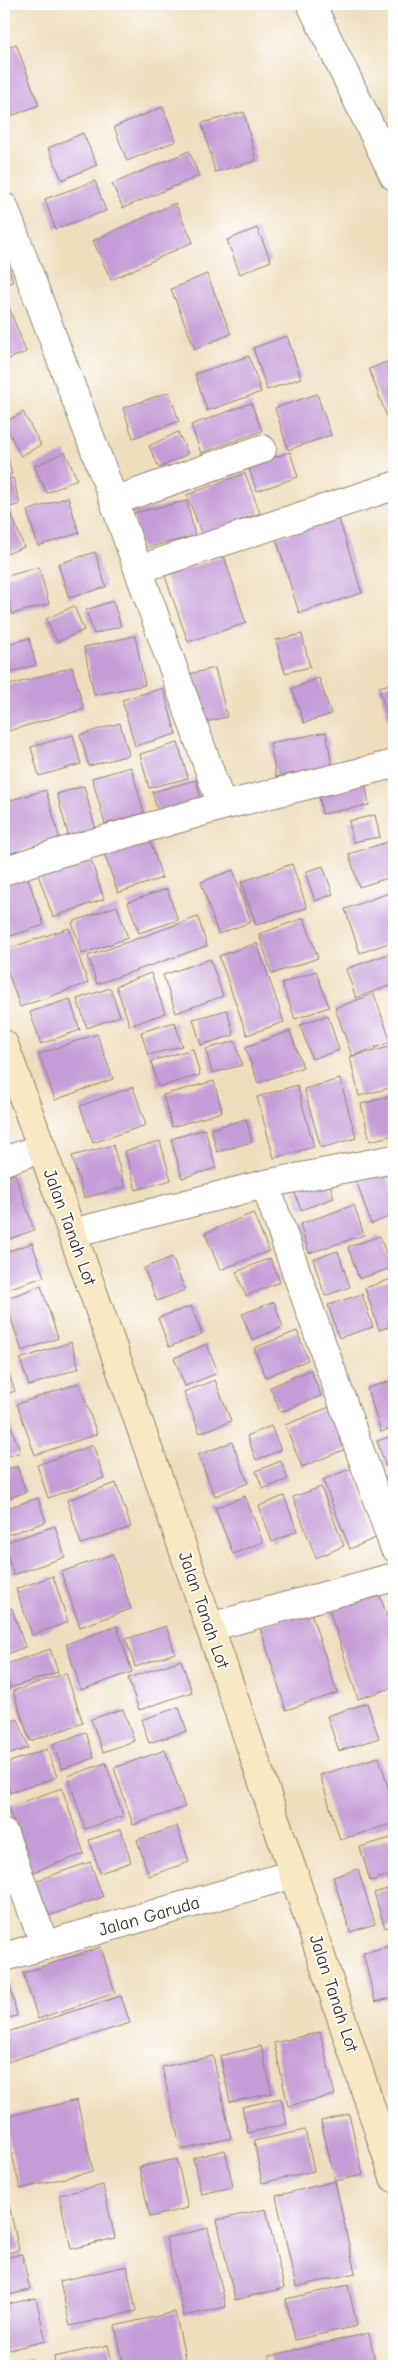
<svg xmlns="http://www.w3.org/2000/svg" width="398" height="2370" font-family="'Comic Neue',sans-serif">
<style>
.building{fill:#c59cd7}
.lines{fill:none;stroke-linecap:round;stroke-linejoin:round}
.minor-casing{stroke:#94846e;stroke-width:30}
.tertiary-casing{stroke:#94846e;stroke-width:30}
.secondary-casing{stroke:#94846e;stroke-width:30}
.minor{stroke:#fff;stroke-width:28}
.tertiary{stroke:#fff;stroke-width:28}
.secondary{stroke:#f8e8c3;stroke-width:28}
.labels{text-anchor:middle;stroke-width:4;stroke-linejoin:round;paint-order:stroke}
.street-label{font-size:18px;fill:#3b2a1e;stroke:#fff}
</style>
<rect width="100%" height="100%" fill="#fff"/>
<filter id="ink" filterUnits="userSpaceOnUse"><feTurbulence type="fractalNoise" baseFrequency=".02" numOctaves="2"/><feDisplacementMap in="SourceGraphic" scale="10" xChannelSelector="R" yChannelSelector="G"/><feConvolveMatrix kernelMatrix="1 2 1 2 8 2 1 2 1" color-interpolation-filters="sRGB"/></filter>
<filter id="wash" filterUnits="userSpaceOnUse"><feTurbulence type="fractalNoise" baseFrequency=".0096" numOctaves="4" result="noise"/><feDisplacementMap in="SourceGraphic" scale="20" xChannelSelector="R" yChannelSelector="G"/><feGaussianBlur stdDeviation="1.12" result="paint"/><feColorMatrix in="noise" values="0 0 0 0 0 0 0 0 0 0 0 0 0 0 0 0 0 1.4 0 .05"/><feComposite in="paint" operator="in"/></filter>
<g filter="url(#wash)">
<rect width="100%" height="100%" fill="#eedebe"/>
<g id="blocks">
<path class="building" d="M16 44 39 105 4 119V49Z
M163 107 176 141 127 161 114 127Z
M244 112 256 161 215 172 202 123Z
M83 133 97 165 62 180 48 148Z
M189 151 199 176 123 208 112 184Z
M95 181 106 211 55 229 45 199Z
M175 203 193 242 111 280 93 241Z
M257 228 271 261 240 274 227 240Z
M4 250 13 282 4 285Z
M207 274 231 334 195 349 171 289Z
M4 294 26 352 4 361Z
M287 336 301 378 267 390 253 348Z
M249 356 261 392 207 411 195 374Z
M394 359V436L369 369Z
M169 392 179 421 133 438 123 408Z
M317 394 331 435 288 450 275 408Z
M251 403 262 431 201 453 191 425Z
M23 412 41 445 21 456 4 423Z
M178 432 188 454 159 468 149 446Z
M4 444 12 474 4 476Z
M65 452 77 479 47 493 34 466Z
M290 452 298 477 257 491 248 466Z
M245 473 260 513 202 535 187 495Z
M13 478 20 504 4 509V480Z
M68 497 79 533 38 546 27 511Z
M187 501 195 536 141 549 133 513Z
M10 510 24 547 4 555V512Z
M339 519 362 593 299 613 276 538Z
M95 552 106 587 69 598 58 564Z
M224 556 246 623 188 642 165 576Z
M39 567 49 604 12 614 4 577Z
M113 601 121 626 94 634 86 610Z
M74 606 84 630 57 642 46 619Z
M302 634 310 667 285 673 276 640Z
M135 636 145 685 94 695 84 647Z
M29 638 36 665 4 674V645Z
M72 667 84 709 8 731 4 716V687Z
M215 668 227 717 197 724 185 675Z
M319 678 331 714 304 723 292 689Z
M394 683V742L379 687Z
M163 688 176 734 135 746 122 700Z
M120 723 129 755 89 766 80 735Z
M326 732 332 765 276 777 270 743Z
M73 735 81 764 39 776 31 747Z
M178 743 188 778 149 788 140 754Z
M131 767 144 813 105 824 92 778Z
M196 780 202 803 159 816 152 792Z
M365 781 369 805 322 814 318 790Z
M84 786 97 834 70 842 57 794Z
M46 790 60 840 4 855V802Z
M375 815 380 837 353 842 349 821Z
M149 837 162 878 118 893 104 853Z
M394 840V876L359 887 349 854Z
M88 851 104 899 53 917 36 869Z
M292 864 307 908 256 925 241 882Z
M323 866 333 894 315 901 305 872Z
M25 870 44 925 8 937 4 924V878Z
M233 870 251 922 218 934 201 882Z
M167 889 178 920 139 933 128 902Z
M394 891V941L360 953 345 909Z
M117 906 128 938 82 954 72 922Z
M198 917 207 946 97 984 88 956Z
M304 918 318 958 272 974 259 934Z
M69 928 88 983 20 1007 4 961V950Z
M257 943 284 1022 247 1035 219 956Z
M394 952V984L356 998 346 969Z
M210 959 223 996 176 1013 163 975Z
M316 971 329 1007 295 1019 282 983Z
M151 973 165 1013 130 1026 116 986Z
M110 988 120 1016 87 1028 77 999Z
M374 994 391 1042 352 1056 335 1008Z
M70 999 80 1030 41 1044 30 1012Z
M227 1010 234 1035 201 1045 193 1019Z
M328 1015 339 1050 312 1059 300 1025Z
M175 1022 182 1046 148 1055 141 1032Z
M290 1031 303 1067 258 1083 245 1047Z
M97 1034 113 1079 55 1100 39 1054Z
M235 1041 242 1065 212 1073 206 1049Z
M389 1047 394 1067V1087L359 1096 350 1057Z
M193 1049 200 1075 158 1087 151 1061Z
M340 1079 356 1138 321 1148 304 1089Z
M214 1081 222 1112 172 1127 163 1095Z
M297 1085 314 1147 274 1158 257 1097Z
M133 1087 146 1125 93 1143 80 1106Z
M394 1095V1135L370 1141 361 1104Z
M246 1119 252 1142 217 1152 211 1129Z
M205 1129 216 1168 182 1178 171 1139Z
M160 1141 171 1180 136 1190 125 1151Z
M113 1145 125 1187 84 1198 72 1156Z
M385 1169 394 1194V1215L371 1224 356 1180Z
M15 1174 34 1230 4 1241V1178Z
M328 1178 334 1198 301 1210 294 1190Z
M354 1205 364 1235 309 1253 300 1224Z
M253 1213 269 1251 220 1270 205 1233Z
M380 1236 391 1268 359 1279 348 1247Z
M32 1243 44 1277 4 1290V1253Z
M338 1251 350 1287 325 1296 313 1259Z
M172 1257 185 1290 157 1301 144 1268Z
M270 1258 280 1282 246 1296 236 1272Z
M394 1278V1325L379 1330 365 1288Z
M41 1286 58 1338 22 1351 4 1299Z
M362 1294 373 1327 339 1338 328 1305Z
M274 1302 283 1327 252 1340 242 1314Z
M191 1306 202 1334 169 1347 158 1318Z
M297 1331 308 1360 266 1377 254 1348Z
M71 1342 79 1368 29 1386 20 1359Z
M207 1344 218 1373 185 1386 174 1358Z
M4 1360 15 1391 4 1395Z
M311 1370 321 1396 280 1412 270 1387Z
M215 1380 231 1421 200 1433 184 1392Z
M394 1380V1427L381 1432 367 1388Z
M79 1383 97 1434 35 1455 17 1404Z
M337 1404 353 1446 302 1467 285 1425Z
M5 1409 20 1452 4 1458V1410Z
M271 1426 281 1450 256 1460 247 1436Z
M394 1435V1464L386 1467 377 1441Z
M232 1442 248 1483 215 1496 198 1455Z
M93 1445 104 1478 48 1498 37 1465Z
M281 1461 288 1479 263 1489 256 1471Z
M17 1466 26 1492 4 1500V1470Z
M352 1468 378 1537 350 1549 323 1480Z
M394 1475V1503L386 1478Z
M116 1483 131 1527 81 1544 67 1500Z
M321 1487 344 1546 316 1558 293 1497Z
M245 1496 263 1542 233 1554 215 1508Z
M284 1496 297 1531 272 1542 259 1506Z
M38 1498 46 1522 4 1536V1509Z
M55 1526 65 1557 13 1575 4 1543Z
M113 1554 131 1609 80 1627 61 1572Z
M53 1576 68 1622 32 1635 16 1589Z
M379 1592 394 1638V1687L358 1699 329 1609Z
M12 1608 25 1647 4 1655V1611Z
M310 1610 337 1693 286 1710 260 1627Z
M117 1626 132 1672 81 1690 66 1644Z
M166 1626 175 1653 135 1667 126 1639Z
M50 1649 58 1672 10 1688 4 1665Z
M181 1660 192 1692 139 1710 128 1678Z
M66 1673 83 1723 30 1741 13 1691Z
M367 1703 379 1738 339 1751 327 1716Z
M179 1707 187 1731 149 1743 141 1720Z
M123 1709 134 1741 103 1752 91 1719Z
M18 1719 28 1748 4 1756V1724Z
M86 1732 94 1758 62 1769 53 1744Z
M47 1749 57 1777 10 1793 4 1776V1764Z
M165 1750 185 1807 133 1825 114 1768Z
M379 1757 394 1807V1823L340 1840 320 1775Z
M106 1763 123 1816 85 1829 68 1776Z
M62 1788 84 1854 30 1873 8 1807Z
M177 1826 189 1862 149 1876 137 1840Z
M121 1829 131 1862 100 1873 89 1840Z
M394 1837V1874L370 1881 360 1847Z
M90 1862 103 1897 45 1917 32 1882Z
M358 1869 375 1924 350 1932 333 1877Z
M394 1887V1925L385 1928 374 1893Z
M394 1945V1997L375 2002 363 1953Z
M101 1947 115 1993 38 2019 23 1973Z
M9 1981 17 2016 4 2019V1982Z
M121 1996 130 2023 4 2063V2033Z
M320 2032 335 2095 288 2106 274 2043Z
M261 2046 272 2093 230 2102 220 2056Z
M213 2056 231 2138 181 2150 162 2067Z
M281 2098 287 2124 248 2133 242 2107Z
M77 2100 93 2171 20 2189 4 2117Z
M349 2114 363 2175 335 2181 321 2121Z
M305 2130 314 2171 262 2183 254 2141Z
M225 2150 233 2187 201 2194 193 2158Z
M177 2159 188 2208 150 2217 139 2167Z
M335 2181 355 2273 296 2287 276 2196Z
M103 2185 115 2238 71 2249 59 2195Z
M4 2191H6L19 2250 4 2254Z
M266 2209 284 2288 235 2300 217 2220Z
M208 2228 226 2307 184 2316 166 2238Z
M22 2254 30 2290 4 2296V2258Z
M127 2266 136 2311 70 2326 60 2281Z
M348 2285 357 2326 295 2340 286 2299Z
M36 2298 46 2341 4 2351V2305Z
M175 2312 187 2366H124L115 2326Z
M369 2333 376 2366H271L269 2356Z
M108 2345 113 2366H55L54 2357Z
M31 2359 33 2366H4Z"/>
</g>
</g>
<g filter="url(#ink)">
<use href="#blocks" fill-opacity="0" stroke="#94846e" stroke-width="1"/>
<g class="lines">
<defs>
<path id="minor" d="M311 4 394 176
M4 207 114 501 222 806
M114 501 262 449
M139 569 394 486
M4 871 52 855 222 806 394 764
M4 1161 42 1148
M265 1184 394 1547
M72 1233 265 1184 394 1159
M210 1627 394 1577
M4 1834 45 1946"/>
<path id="tertiary" d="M4 1957 294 1874"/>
<path id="secondary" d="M4 1044C141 1420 270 1798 394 2178"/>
</defs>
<use href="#minor" class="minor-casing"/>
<use href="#tertiary" class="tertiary-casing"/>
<use href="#secondary" class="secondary-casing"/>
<use href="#minor" class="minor"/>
<use href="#tertiary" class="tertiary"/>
<use href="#secondary" class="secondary"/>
</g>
</g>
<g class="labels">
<g class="street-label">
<text transform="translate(70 1227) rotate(70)" y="6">Jalan Tanah Lot</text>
<text transform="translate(204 1610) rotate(71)" y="6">Jalan Tanah Lot</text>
<text transform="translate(149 1916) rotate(-16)" y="6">Jalan Garuda</text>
<text transform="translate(334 1993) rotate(72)" y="6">Jalan Tanah Lot</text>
</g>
</g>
<rect width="398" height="2370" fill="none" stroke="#fff" stroke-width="20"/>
</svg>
